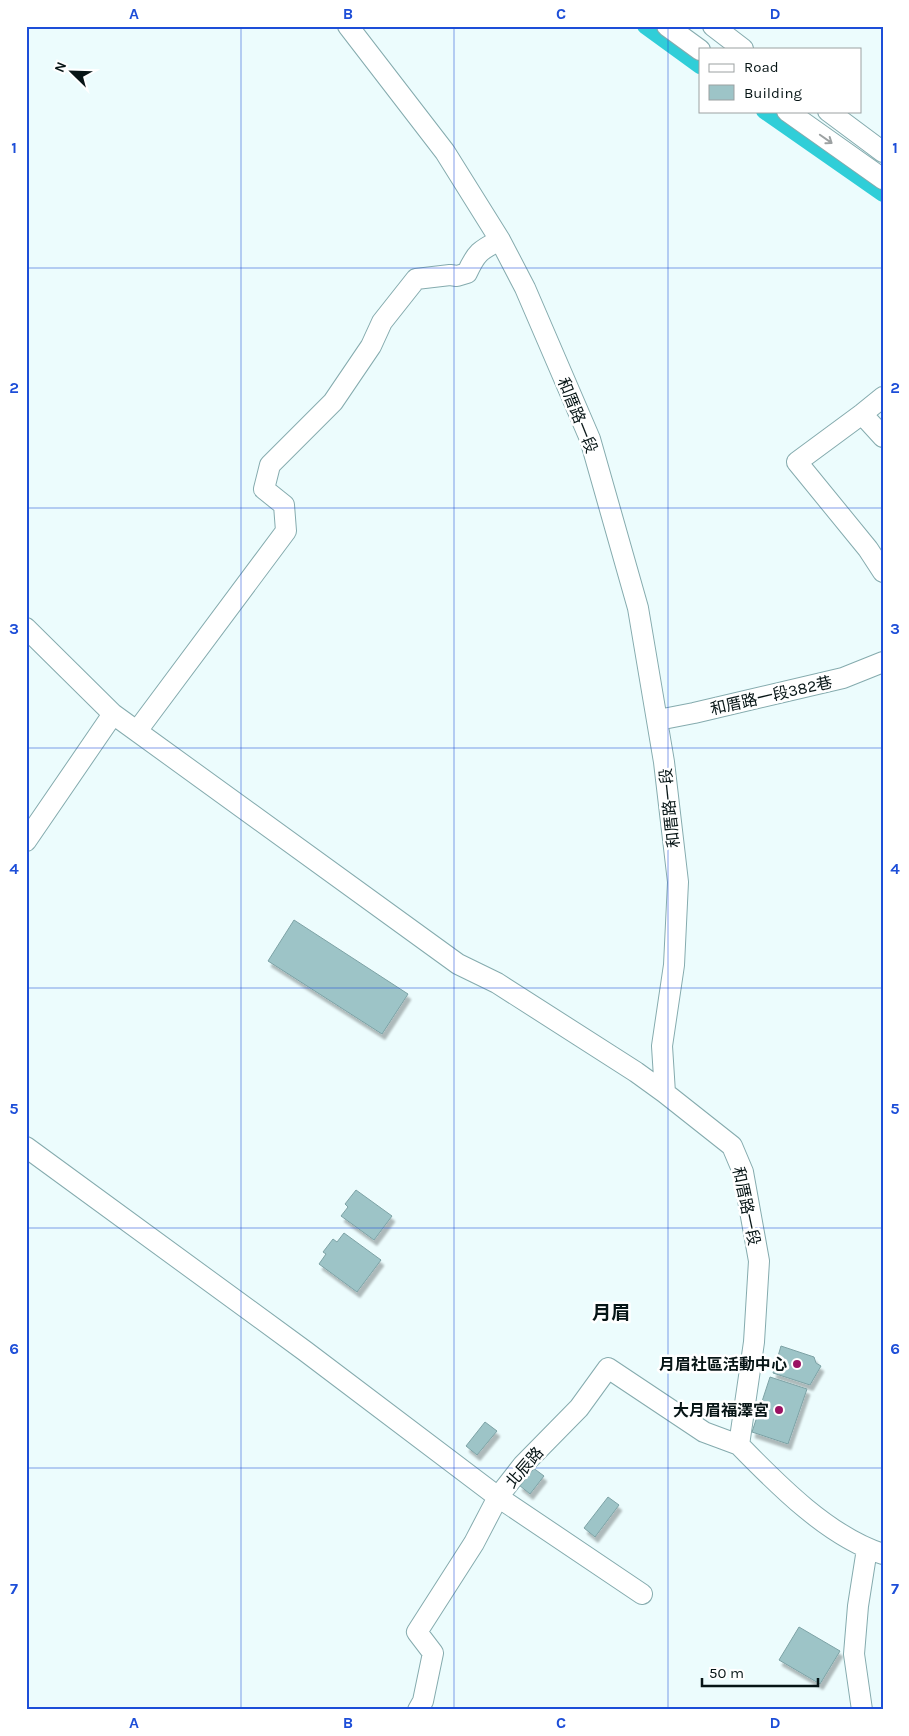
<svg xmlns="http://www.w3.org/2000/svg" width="909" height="1736" font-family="Karla,'Noto Sans TC',sans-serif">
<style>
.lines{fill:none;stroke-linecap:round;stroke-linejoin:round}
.canal{stroke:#30ced8;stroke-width:16}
.building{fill:#9dc4c7;stroke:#7da2a5;filter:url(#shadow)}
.minor-casing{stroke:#85abae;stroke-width:22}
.minor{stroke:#fff;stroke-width:20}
.oneway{stroke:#9ca1a2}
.grid{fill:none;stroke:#1d4ed8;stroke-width:1;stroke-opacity:0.55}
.poi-dot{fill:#9b1162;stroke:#fff;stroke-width:2}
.labels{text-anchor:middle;stroke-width:5;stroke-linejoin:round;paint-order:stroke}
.street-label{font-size:16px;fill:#071516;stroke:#fff}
.poi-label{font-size:16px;font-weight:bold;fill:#071516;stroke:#fff;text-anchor:end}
.quarter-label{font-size:19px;font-weight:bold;fill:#071516;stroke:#fff}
.neatline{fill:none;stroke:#1d4ed8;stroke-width:2}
.grid-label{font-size:16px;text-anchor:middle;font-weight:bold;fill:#1d4ed8}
</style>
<defs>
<filter id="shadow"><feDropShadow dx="3" dy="5.5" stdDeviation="1" flood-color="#0004"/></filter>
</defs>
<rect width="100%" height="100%" fill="#ecfcfd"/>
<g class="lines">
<path class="canal" d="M645 26 700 66
M764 111 883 194"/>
</g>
<path class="building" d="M294 920 408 994 382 1034 268 961Z
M356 1190 392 1216 374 1240 341 1216 348 1207 345 1204Z
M344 1233 381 1260 357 1292 319 1264 326 1254 323 1252 333 1239 337 1242Z
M781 1346 814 1357 816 1363 821 1366 810 1385 773 1373Z
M770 1377 807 1389 788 1444 752 1432Z
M485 1422 497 1431 477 1455 466 1446Z
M532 1467 544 1476 530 1494 519 1485Z
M608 1497 619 1505 595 1537 584 1528Z
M799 1627 840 1651 820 1684 779 1660Z"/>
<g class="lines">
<defs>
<path id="minor" d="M348 26 445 152 500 240 525 288 590 439 638 608 664 762 678 882 674 965 662 1046 665 1093 732 1146 743 1172 759 1261 754 1342 739 1445C778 1485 829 1537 883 1554
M667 26 700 50
M713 26 743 49
M787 111 883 179
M828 111 883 152
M883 397 862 414 797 462 868 549 883 572
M862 414 883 437
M26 628 113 714 458 964 497 983 636 1072 665 1093
M658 720 694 713 843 678 883 662
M137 731 286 531 284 505 264 489 270 465 333 402 371 346 382 322 416 279 450 275 457 276 467 273C476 253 480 250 500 240
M26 841 113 714
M26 1147 305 1351 498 1497 642 1594
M418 1710 423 1701 433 1653 417 1632 474 1543 498 1497 523 1465 579 1408 608 1368 704 1432 739 1445
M862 1710 854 1654 858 1606 867 1549"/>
</defs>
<use href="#minor" class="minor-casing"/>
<use href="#minor" class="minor"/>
</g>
<defs><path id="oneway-shaft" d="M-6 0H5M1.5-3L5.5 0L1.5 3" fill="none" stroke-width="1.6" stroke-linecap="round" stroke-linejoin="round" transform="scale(1.25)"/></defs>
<use class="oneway" href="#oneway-shaft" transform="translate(826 139) rotate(35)"/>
<path class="grid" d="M241 26V1710M454 26V1710M668 26V1710M26 268H883M26 508H883M26 748H883M26 988H883M26 1228H883M26 1468H883"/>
<g class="poi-dot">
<circle cx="797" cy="1364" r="5"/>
<circle cx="779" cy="1410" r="5"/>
</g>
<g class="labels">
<g class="street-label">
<text transform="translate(578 415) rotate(68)" y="6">和厝路一段</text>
<text transform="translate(771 695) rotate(-13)" y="6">和厝路一段382巷</text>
<text transform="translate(669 808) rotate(-96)" y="6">和厝路一段</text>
<text transform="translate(747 1206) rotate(78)" y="6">和厝路一段</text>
<text transform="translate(524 1467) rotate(-49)" y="6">北辰路</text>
</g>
<g class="poi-label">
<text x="787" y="1370">月眉社區活動中心</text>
<text x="769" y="1416">大月眉福澤宮</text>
</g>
<g class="quarter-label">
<text x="611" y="1319">月眉</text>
</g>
</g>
<rect width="909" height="1736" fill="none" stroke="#ffffff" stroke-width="55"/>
<rect x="699" y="48" width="162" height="65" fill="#ffffff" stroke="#9ca1a2"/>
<rect x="709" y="64" width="25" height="8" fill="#ffffff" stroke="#9ca1a2"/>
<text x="744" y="72" font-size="15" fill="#071516">Road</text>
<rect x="709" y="85" width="25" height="15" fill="#9dc4c7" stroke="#9ca1a2"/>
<text x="744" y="98" font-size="15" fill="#071516">Building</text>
<g transform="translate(72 72) rotate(293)" stroke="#ffffff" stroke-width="4" paint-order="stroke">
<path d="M0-4L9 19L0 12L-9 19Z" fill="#071516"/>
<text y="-8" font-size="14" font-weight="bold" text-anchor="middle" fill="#071516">N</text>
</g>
<path d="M702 1678v8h116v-8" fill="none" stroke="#071516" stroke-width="2.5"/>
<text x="709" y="1678" font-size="15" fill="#071516" stroke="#ffffff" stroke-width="4" paint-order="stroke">50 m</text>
<rect x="28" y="28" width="854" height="1680" class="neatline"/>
<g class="grid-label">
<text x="134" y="19">A</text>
<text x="348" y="19">B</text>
<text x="561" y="19">C</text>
<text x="775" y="19">D</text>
<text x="14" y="153">1</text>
<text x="895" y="153">1</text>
<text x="14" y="393">2</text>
<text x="895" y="393">2</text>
<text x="14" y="634">3</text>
<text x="895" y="634">3</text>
<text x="14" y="874">4</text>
<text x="895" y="874">4</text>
<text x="14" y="1114">5</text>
<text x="895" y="1114">5</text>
<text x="14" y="1354">6</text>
<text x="895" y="1354">6</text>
<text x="14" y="1594">7</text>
<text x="895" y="1594">7</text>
<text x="134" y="1728">A</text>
<text x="348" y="1728">B</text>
<text x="561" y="1728">C</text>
<text x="775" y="1728">D</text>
</g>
</svg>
